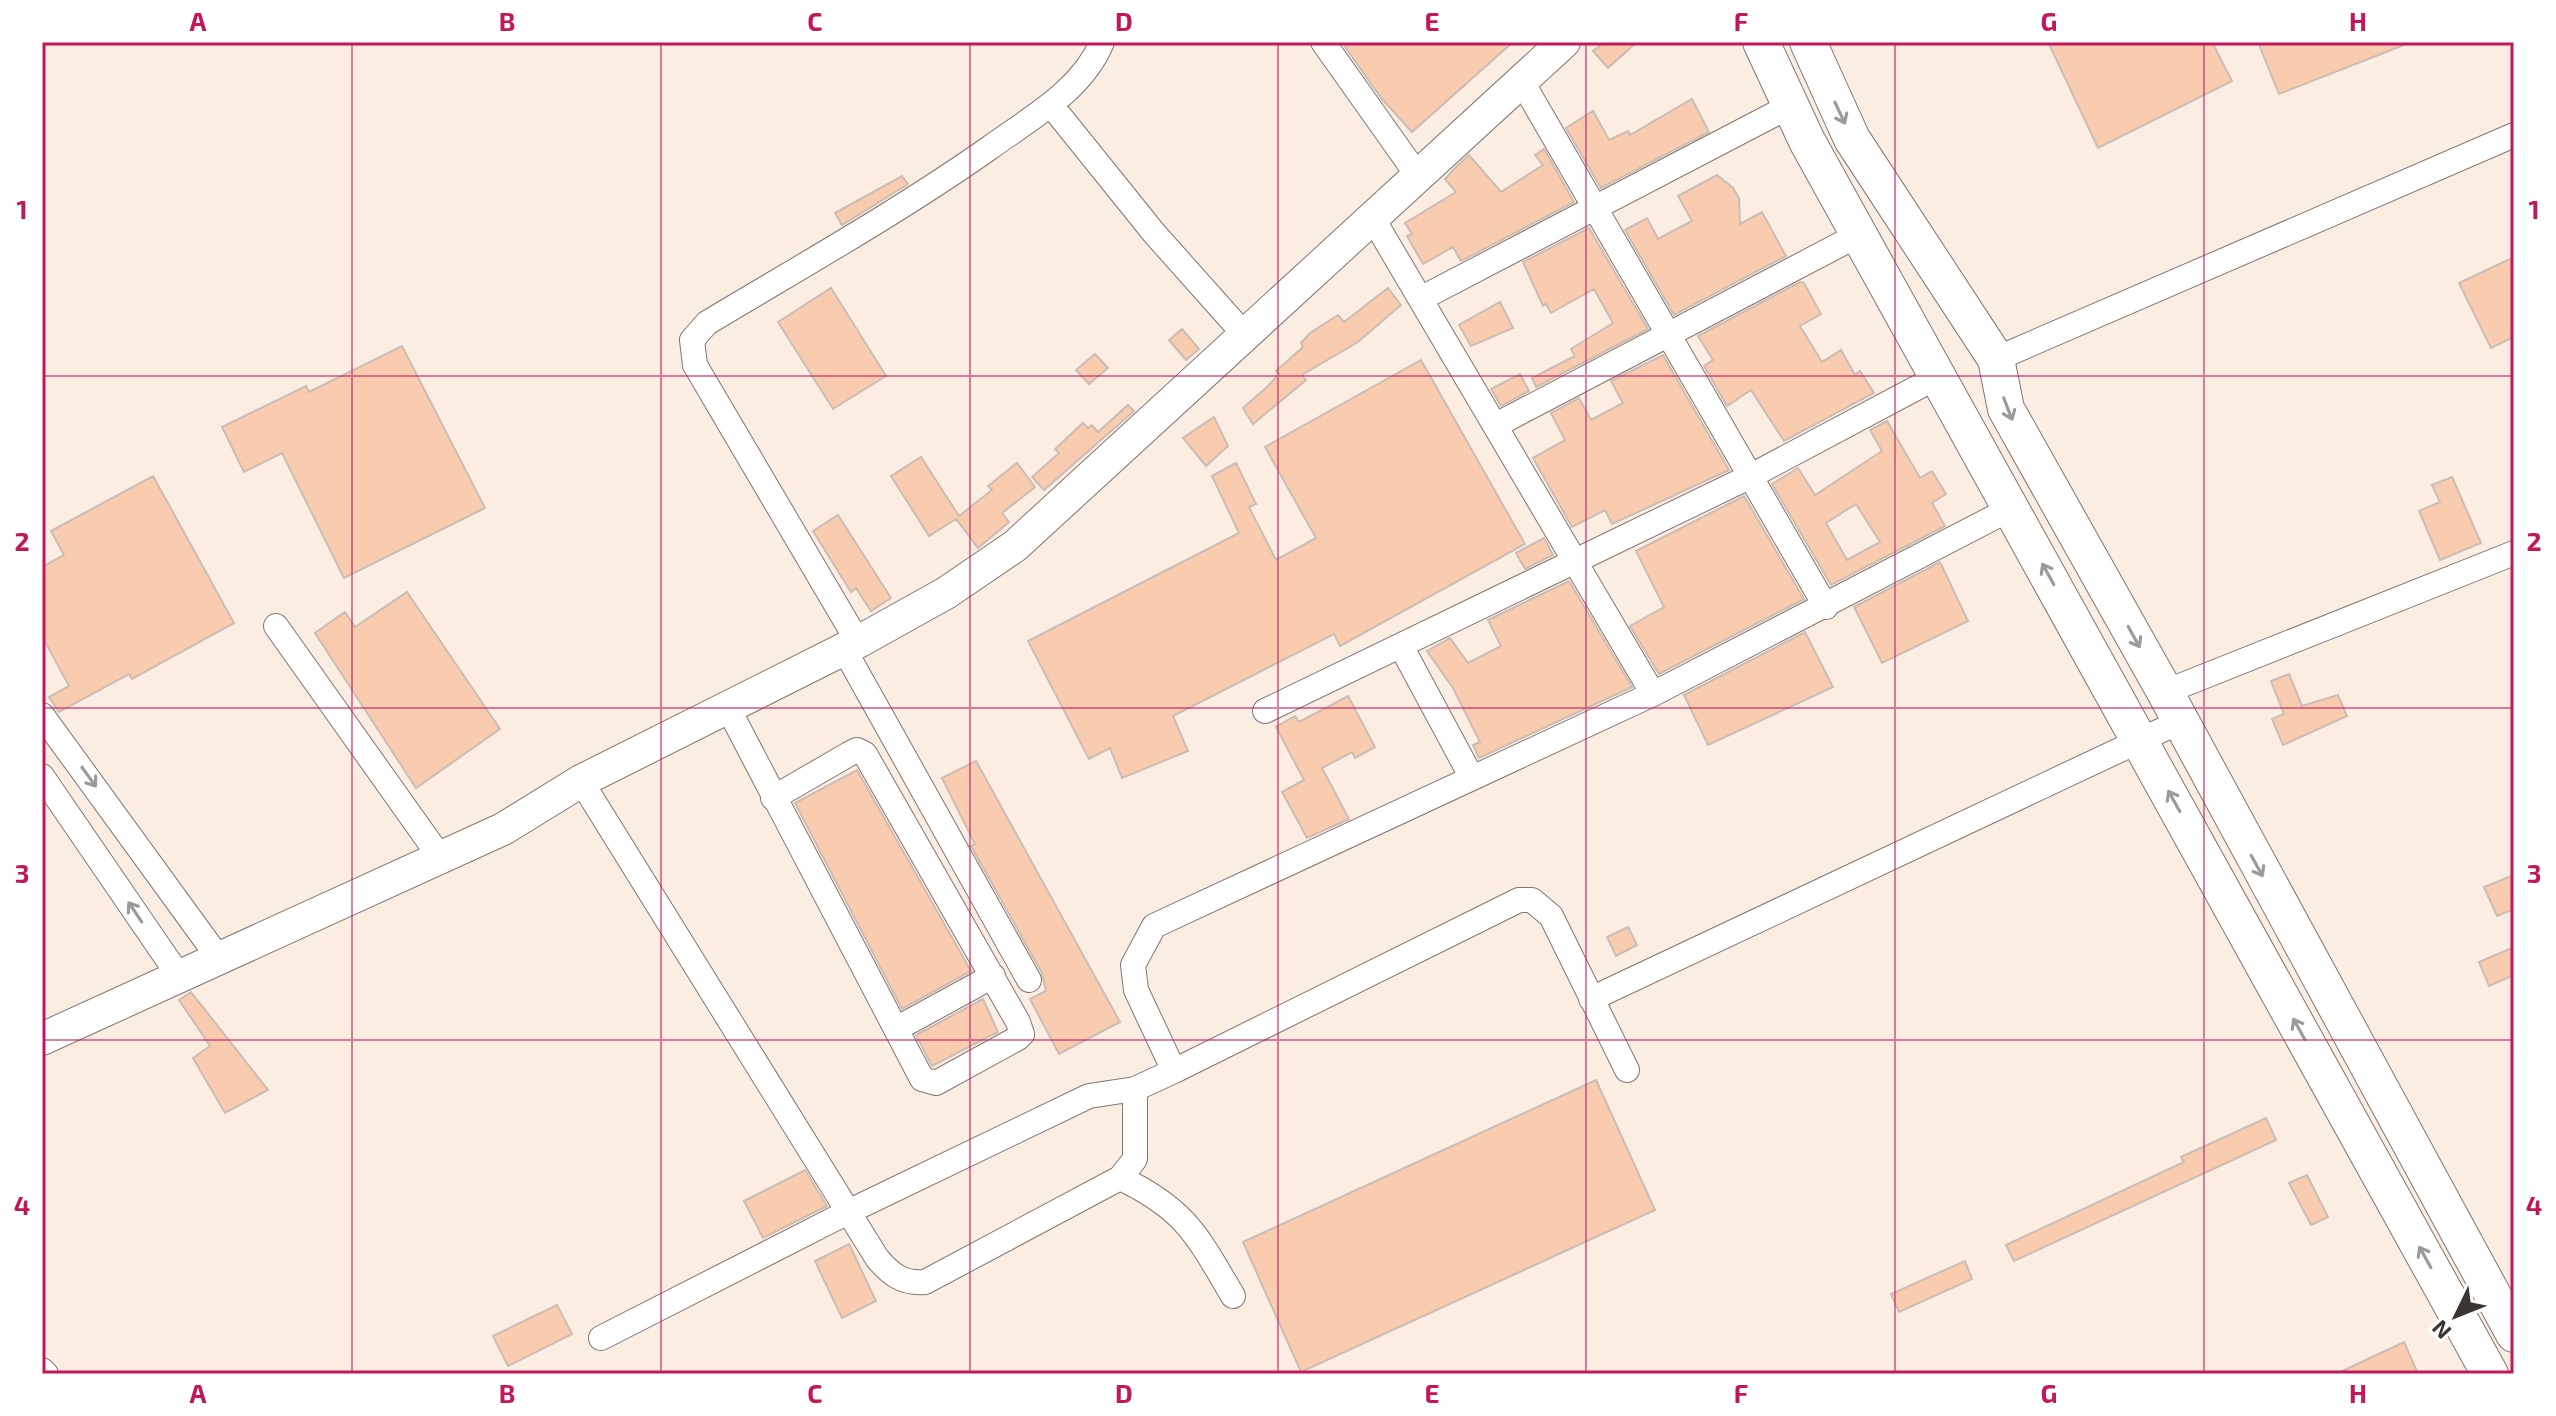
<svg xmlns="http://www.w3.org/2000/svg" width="2556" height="1416" font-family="'Exo 2',sans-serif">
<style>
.building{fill:#f9ccb0;stroke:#cbbcb4;stroke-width:2;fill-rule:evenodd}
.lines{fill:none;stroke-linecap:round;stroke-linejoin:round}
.minor-casing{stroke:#82756d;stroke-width:26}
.major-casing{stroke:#82756d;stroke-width:34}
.highway-casing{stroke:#82756d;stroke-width:38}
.minor{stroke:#fff;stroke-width:24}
.major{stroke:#fff;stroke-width:32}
.highway{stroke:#fff;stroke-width:36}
.oneway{stroke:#9d9a98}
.grid{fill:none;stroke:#c2185b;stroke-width:2;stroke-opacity:0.55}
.neatline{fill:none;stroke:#c2185b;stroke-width:3}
.grid-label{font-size:26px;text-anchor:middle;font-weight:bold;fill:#c2185b}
</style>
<rect width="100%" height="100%" fill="#fcede3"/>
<path class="building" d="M1351 42H1513L1412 132 1382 99 1345 47Z
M1605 42H1637L1608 68 1593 51Z
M2048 42H2212L2232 81 2098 148Z
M2258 42H2409V43L2279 94Z
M1692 99 1709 132 1601 188 1566 128 1593 111 1609 140 1628 131 1630 135Z
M1544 149 1574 202 1461 261 1453 247 1423 264 1407 236 1412 234 1405 223 1456 192 1445 179 1456 167 1469 155 1501 192 1543 165 1535 155Z
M1717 175 1733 188 1739 198 1740 224 1762 212 1786 256 1674 315 1625 230 1647 218 1658 239 1692 221 1678 196Z
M902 176 908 184 842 225 835 213Z
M1589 228 1648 329 1536 387 1532 378 1575 356 1571 349 1613 323 1594 289 1551 313 1546 304 1543 306 1523 262Z
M2514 257V337L2491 348 2459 283Z
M1800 282 1804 283 1821 314 1800 326 1822 362 1841 350 1855 375 1860 371 1874 393 1784 441 1751 390 1727 406 1704 366 1713 360 1698 336Z
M831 288 886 376 833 409 778 322Z
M1388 288 1401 305 1358 342 1302 375 1306 380 1253 424 1243 408 1267 387 1279 374 1276 371 1303 347 1301 343 1310 333 1338 315 1344 322Z
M1500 302 1513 328 1471 346 1459 325Z
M1182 329 1199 349 1186 360 1169 340Z
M402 346 485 508 344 578 282 453 244 472 222 427 306 386 309 392Z
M1095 354 1108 368 1089 384 1076 370Z
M1663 355 1729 470 1612 524 1605 510 1572 527 1533 458 1565 440 1551 413 1579 398 1591 420 1623 403 1611 381Z
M1421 360 1525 544 1340 646 1334 634 1173 716 1188 751 1122 778 1110 748 1089 759 1028 641 1239 533 1212 476 1236 463 1256 504 1249 507 1276 560 1316 538 1265 447Z
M1520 374 1529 391 1501 406 1491 389Z
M1128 405 1134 411 1044 490 1032 477 1059 453 1055 449 1083 423 1088 428 1092 425 1098 432Z
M1214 417 1228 446 1206 466 1183 438Z
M1887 421 1920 478 1932 471 1946 494 1932 503 1945 526 1831 585 1772 484 1798 468 1815 495 1882 451 1870 430ZM1856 504 1880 542 1847 560 1826 523Z
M921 457 959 516 992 490 988 486 1017 463 1035 487 1002 513 1009 522 978 548 956 519 929 536 891 476Z
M153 476 234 623 132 679 129 674 59 712 49 697 69 686 42 636V567L64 555 51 531Z
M2452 477 2481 543 2440 560 2419 511 2440 502 2432 485Z
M1744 496 1804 599 1659 674 1630 626 1664 607 1636 551Z
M838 515 891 598 871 611 856 588 851 592 813 531Z
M1544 538 1553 555 1525 569 1516 553Z
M1940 562 1968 621 1882 663 1854 607Z
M1569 581 1632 687 1479 758 1473 745 1480 742 1453 688 1427 651 1450 638 1468 663 1501 646 1488 620Z
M407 592 500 729 416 788 315 633 345 612 355 627Z
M1805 632 1833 687 1708 745 1684 695Z
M2289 674 2302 706 2338 695 2347 716 2283 745 2272 719 2284 714 2271 681Z
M1348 696 1375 747 1355 758 1352 752 1322 768 1349 819 1307 838 1282 792 1304 780 1276 727 1295 716 1299 722Z
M976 761 1120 1022 1059 1054 1030 999 1046 991 1042 973 971 846 975 844 942 778Z
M857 770 971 971 902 1009 795 803Z
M2514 875V909L2497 916 2484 887Z
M1628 927 1637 945 1616 956 1607 937Z
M2514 947V975L2489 986 2479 962Z
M191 992 268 1090 225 1113 193 1058 210 1046 179 1000Z
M983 999 998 1032 932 1066 916 1035Z
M1596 1080 1655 1210 1301 1372 1243 1242Z
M2266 1118 2276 1140 2014 1261 2006 1245 2184 1162 2181 1157Z
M805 1170 827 1206 763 1238 744 1201Z
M2307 1175 2328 1217 2311 1225 2289 1183Z
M849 1244 876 1301 842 1318 815 1261Z
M1965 1261 1972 1279 1899 1312 1891 1294Z
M557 1305 572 1334 508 1366 493 1336Z
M2404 1342 2418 1374H2336Z"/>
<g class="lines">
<defs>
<path id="minor" d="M1323 42 1418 176
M1521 80 1826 607
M1051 105 1154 233 1244 334
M1372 217 1653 694
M1422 298 1790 106
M1996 359 2514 135
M1496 425 1860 234
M276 626 440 857
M858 642 695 365 692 340 707 323C802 266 898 212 988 149 1029 119 1082 91 1102 42
M1401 646 1472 778
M844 649 1029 980
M2165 692 2514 553
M728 708 922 1079 936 1083 1018 1038 1022 1034 1018 1022 865 754 857 750 849 754 773 798
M1265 711 1751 476 1939 376
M42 715 218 957
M42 776 179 976
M581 781 877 1258C890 1274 903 1284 925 1282L1120 1178 1135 1159V1089
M1591 999 2179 722
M896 1029 993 976
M1174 1071 1136 990 1133 965 1154 926 1653 694 2012 508
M1120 1178C1186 1209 1198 1237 1233 1296
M601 1338 850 1211 1089 1096 1135 1089 1174 1071 1519 900H1532L1551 916 1627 1070
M42 1370 46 1374"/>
<path id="major" d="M42 1039 503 829 581 781 858 642 946 593 1015 546 1564 42"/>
<path id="highway" d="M1761 42 1807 141 2490 1374
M1808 42 1852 139 1996 359 2006 409 2165 692 2514 1334"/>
</defs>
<use href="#minor" class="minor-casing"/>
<use href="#major" class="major-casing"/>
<use href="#highway" class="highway-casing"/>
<use href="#minor" class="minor"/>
<use href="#major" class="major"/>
<use href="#highway" class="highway"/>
</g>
<defs><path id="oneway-shaft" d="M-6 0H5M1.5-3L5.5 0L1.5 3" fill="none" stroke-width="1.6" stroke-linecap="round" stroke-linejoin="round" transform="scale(2)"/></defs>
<g class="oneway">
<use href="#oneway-shaft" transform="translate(1840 113) rotate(65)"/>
<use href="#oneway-shaft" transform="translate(2008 409) rotate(69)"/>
<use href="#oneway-shaft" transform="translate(2048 574) rotate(-119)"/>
<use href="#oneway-shaft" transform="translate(2134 637) rotate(61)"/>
<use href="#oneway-shaft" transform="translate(89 777) rotate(54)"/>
<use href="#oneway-shaft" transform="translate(2174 801) rotate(-119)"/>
<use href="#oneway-shaft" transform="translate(2257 866) rotate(61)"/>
<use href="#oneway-shaft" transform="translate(135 912) rotate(-124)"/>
<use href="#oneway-shaft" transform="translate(2299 1029) rotate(-119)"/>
<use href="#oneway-shaft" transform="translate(2425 1257) rotate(-119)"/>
</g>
<path class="grid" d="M352 42V1374M661 42V1374M970 42V1374M1278 42V1374M1586 42V1374M1895 42V1374M2204 42V1374M42 376H2514M42 708H2514M42 1040H2514"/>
<rect width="2556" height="1416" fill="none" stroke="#ffffff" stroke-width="88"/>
<g transform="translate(2456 1316) rotate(227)" stroke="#ffffff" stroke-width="6" paint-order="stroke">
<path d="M0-6L14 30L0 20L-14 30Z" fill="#3b3532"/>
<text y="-12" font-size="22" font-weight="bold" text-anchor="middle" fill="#3b3532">N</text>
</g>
<rect x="44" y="44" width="2468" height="1328" class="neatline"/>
<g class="grid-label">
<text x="198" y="31">A</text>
<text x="507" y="31">B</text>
<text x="815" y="31">C</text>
<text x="1124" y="31">D</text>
<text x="1432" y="31">E</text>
<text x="1741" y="31">F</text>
<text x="2049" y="31">G</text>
<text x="2358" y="31">H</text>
<text x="22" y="219">1</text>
<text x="2534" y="219">1</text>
<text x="22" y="551">2</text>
<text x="2534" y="551">2</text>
<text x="22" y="883">3</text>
<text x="2534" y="883">3</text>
<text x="22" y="1215">4</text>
<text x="2534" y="1215">4</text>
<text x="198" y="1403">A</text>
<text x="507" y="1403">B</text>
<text x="815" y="1403">C</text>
<text x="1124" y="1403">D</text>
<text x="1432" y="1403">E</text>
<text x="1741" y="1403">F</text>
<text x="2049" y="1403">G</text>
<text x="2358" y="1403">H</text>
</g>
</svg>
